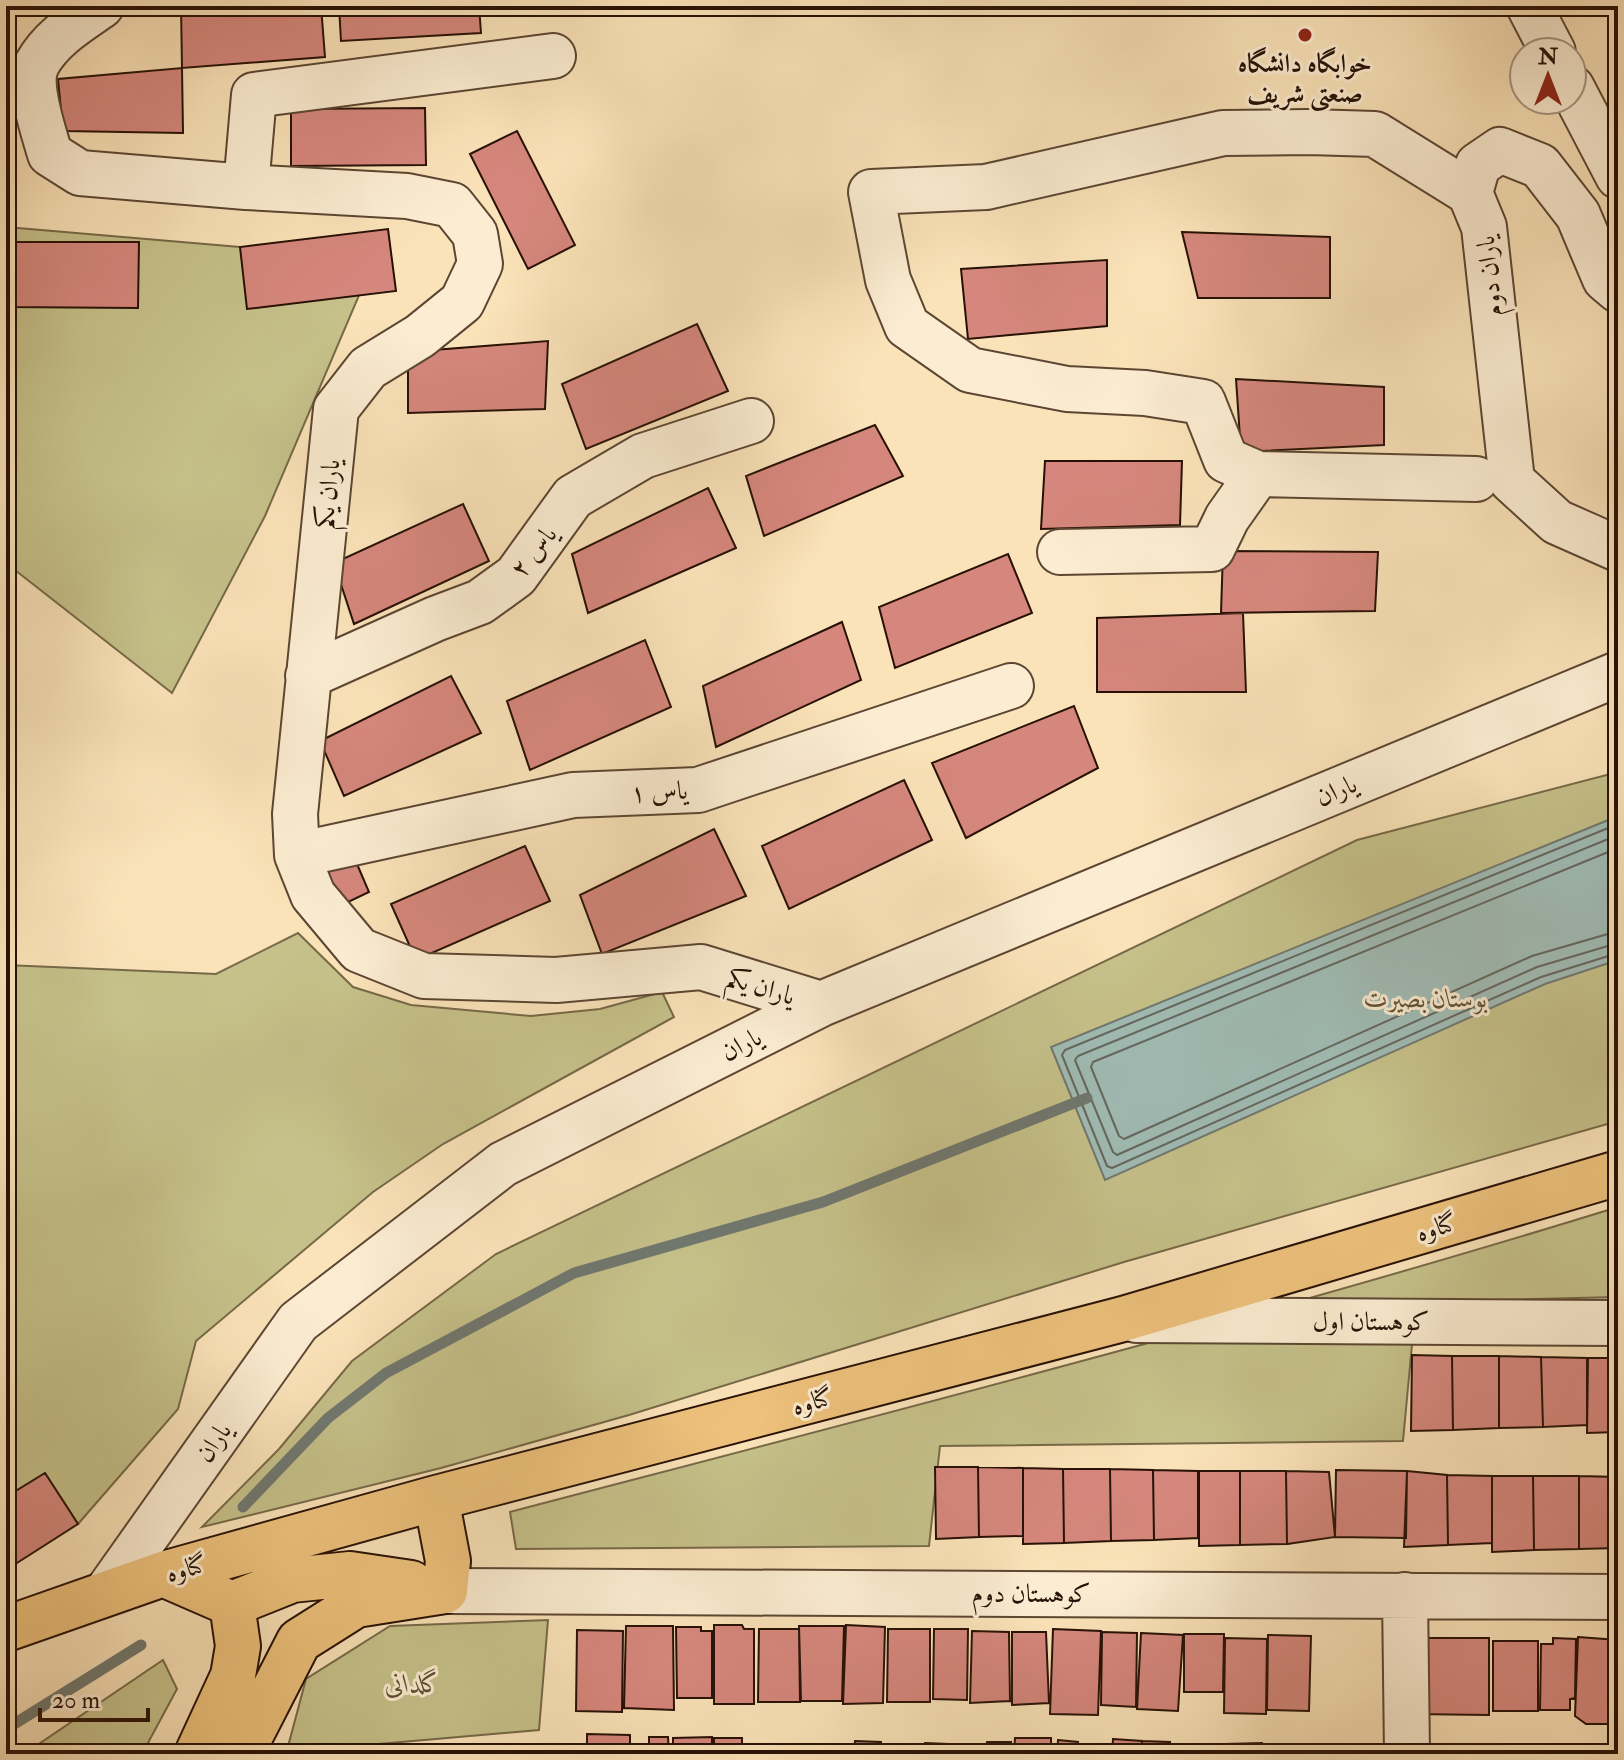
<svg xmlns="http://www.w3.org/2000/svg" width="1624" height="1760" font-family="'IM FELL Double Pica',Amiri,serif">
<style>
.green{fill:#c6c18a;stroke:#766948;stroke-width:2}
.water{fill:#a0bdb7;stroke:#707870;stroke-width:2}
.lines{fill:none;stroke-linecap:round;stroke-linejoin:round}
.shore{stroke:#64675e;stroke-width:2}
.stream{stroke:#707870;stroke-width:11}
.building{fill:#d6877d;stroke:#271106;stroke-width:2}
.minor-casing{stroke:#5c4633;stroke-width:48}
.major-casing{stroke:#271106;stroke-width:48}
.minor{stroke:#fcedd2;stroke-width:44}
.major{stroke:#eec27c;stroke-width:44}
.poi-dot{fill:#8f2418;stroke:#fcedd2;stroke-width:3}
.labels{text-anchor:middle;stroke-width:6;stroke-linejoin:round;paint-order:stroke}
.poi-label{font-size:26px;font-weight:bold;fill:#271106;stroke:#fcedd2}
.street-label{font-size:26px;fill:#271106;stroke:#fcedd2}
.park-label{font-size:26px;font-style:italic;fill:#5f4f34;stroke:#fcedd2}
</style>
<rect width="100%" height="100%" fill="#fbe3b9"/>
<filter id="stains"><feTurbulence type="fractalNoise" baseFrequency=".0025" numOctaves="4"/><feColorMatrix values="0 0 0 0 .2 0 0 0 0 .09 0 0 0 0 .02 0 0 0 .5 -.17"/></filter>
<radialGradient id="worn" r=".72"><stop offset=".6" stop-color="#630" stop-opacity="0"/><stop offset="1" stop-color="#630" stop-opacity=".3"/></radialGradient>
<path class="green" d="M6 227 240 247 377 253 265 516 172 693 6 563Z
M1618 772V1121L1124 1262 629 1415 441 1468 202 1527 279 1449 352 1361 496 1254 1357 840Z
M298 933 353 987 411 1005 531 1016 600 1009 662 992 674 1017 443 1144 373 1192 196 1341 178 1409 78 1524 45 1473 6 1497V965L216 974Z
M1618 1207V1297L1416 1302 1403 1441 940 1446 929 1546 516 1549 510 1512C880 1415 1252 1320 1618 1207Z
M548 1620 539 1730 379 1744 378 1754H286L306 1679 390 1626Z
M163 1660 177 1689 142 1754H24Z"/>
<path class="water" d="M1618 816V960L1545 984 1105 1180 1051 1047Z"/>
<g class="lines">
<path class="shore" d="M1618 824 1065 1050 1062 1055 1107 1166 1112 1168 1541 977 1618 953
M1618 835 1078 1056 1075 1060 1113 1152 1117 1155 1537 967 1618 943
M1618 848 1093 1062 1091 1067 1119 1136 1124 1139 1532 956 1618 931"/>
<path class="stream" d="M243 1507 328 1418 386 1373 574 1273 823 1202 1087 1098
M6 1729 141 1645"/>
</g>
<path class="building" d="M181 6H321L325 57 182 68Z
M339 6H479L481 33 341 41Z
M182 68 183 133 63 131 58 79Z
M425 108 426 165 291 166V109Z
M517 131 575 245 528 269 470 154Z
M388 229 396 291 247 309 240 247Z
M1182 232 1330 237V298H1198Z
M6 242H139L138 308 6 307Z
M1107 260V326L968 339 961 269Z
M697 324 728 391 586 449 562 384Z
M548 341 545 409 408 413V352Z
M1236 379 1384 387V445L1241 452Z
M875 425 903 476 764 536 746 476Z
M1045 461H1182L1180 525 1041 529Z
M708 488 736 548 588 613 572 554Z
M463 504 489 561 354 624 334 563Z
M1223 551 1378 552 1375 611 1221 613Z
M1008 554 1032 613 895 668 879 607Z
M1243 613 1246 692H1097V618Z
M842 622 861 680 716 747 703 686Z
M645 640 671 707 530 770 507 701Z
M451 676 481 733 344 796 320 741Z
M1074 706 1098 768 966 838 932 763Z
M904 780 932 840 789 909 762 846Z
M714 829 746 896 602 954 580 895Z
M525 846 550 901 416 960 391 904Z
M354 857 369 892 340 906 326 871Z
M1412 1355 1452 1356 1453 1430 1411 1431Z
M1452 1356H1499V1428L1453 1430Z
M1499 1356 1541 1357 1543 1427 1499 1428Z
M1541 1357 1587 1358V1425L1543 1427Z
M1588 1358H1618V1432L1587 1433Z
M935 1467H978L979 1537 936 1539Z
M978 1467 1023 1468V1536L979 1537Z
M1023 1468 1063 1469 1064 1543 1023 1544Z
M1063 1469H1110L1111 1541 1064 1543Z
M1110 1469 1153 1470 1154 1540 1111 1541Z
M1153 1470 1198 1471V1538L1154 1540Z
M1336 1470 1407 1471 1406 1538 1335 1537Z
M1199 1471H1240V1545L1199 1546Z
M1240 1471H1286L1287 1544 1240 1545Z
M1286 1471 1329 1472 1335 1537 1287 1544Z
M1407 1471 1447 1475 1448 1545 1404 1547Z
M45 1473 78 1524 6 1570V1497Z
M1447 1475 1492 1476V1543L1448 1545Z
M1492 1476H1533L1534 1550 1492 1552Z
M1533 1476H1579V1549L1534 1550Z
M1579 1476 1618 1477V1548L1579 1549Z
M714 1625H742L744 1629H754V1704H714Z
M846 1625 885 1627 883 1703 843 1704Z
M626 1626H673L674 1710 624 1708Z
M799 1626H844L842 1701H801Z
M676 1627H701V1631H712V1698H677Z
M759 1629H799L800 1702H758Z
M888 1629H930V1702H887Z
M934 1629H968L967 1700 933 1699Z
M1053 1629 1101 1631 1098 1715 1050 1714Z
M577 1630 623 1631 622 1712 576 1711Z
M972 1631 1009 1632 1010 1701 970 1703Z
M1012 1632H1046L1049 1703 1012 1705Z
M1102 1632 1137 1633 1136 1707 1101 1705Z
M1141 1633 1183 1635 1178 1711 1137 1709Z
M1184 1634H1224L1223 1692H1184Z
M1268 1635 1311 1636 1309 1711 1267 1710Z
M1578 1637 1618 1640 1617 1712 1614 1720 1608 1724H1586L1575 1716Z
M1225 1638 1267 1639 1266 1714 1224 1713Z
M1412 1638H1489V1715L1412 1714Z
M1553 1638 1576 1639 1575 1698 1570 1699V1710H1540L1541 1644H1553Z
M1493 1641H1538V1711H1493Z
M587 1734 630 1735V1754H587Z
M649 1737H668L669 1754H632V1748L649 1747Z
M712 1737V1754H673V1738Z
M714 1738H742V1754H714Z
M1015 1738H1051V1754H1014Z
M1113 1739 1142 1741 1141 1754H1112Z
M1058 1740 1078 1742 1077 1751 1106 1754H1057Z
M855 1741 881 1742V1754H838V1751H854Z
M1142 1741 1170 1742 1171 1754H1142Z
M987 1742H1011V1754H984Z
M925 1743 948 1744V1754H925Z
M1262 1743V1754H1224L1225 1744Z
M495 1744H576V1754H495Z
M1417 1744H1456L1454 1754H1417Z
M1359 1746V1754H1310V1747Z
M484 1747V1754H384L383 1748Z
M1530 1747V1754H1490L1489 1751Z
M744 1748H784V1754H744Z
M919 1750V1754H884V1751Z
M1171 1750H1219V1754H1171Z
M1455 1751H1489V1754H1454Z"/>
<g class="lines">
<defs>
<path id="minor" d="M101 6C78 22 51 38 37 64 27 85 44 133 50 154L80 173 246 187 407 196 452 205 475 234 480 264 462 302 420 336 368 368 336 409 295 814 297 855 313 895 359 950 424 976 556 980 701 967 821 1004
M1529 6 1553 52
M1572 88 1618 176
M246 187 254 95 553 56
M1470 193 1375 134 1309 132 1223 133 986 187 871 192 888 280 907 326 970 370 1067 389 1145 393 1203 402 1226 460 1258 474 1476 479
M1618 290 1605 279 1578 215 1540 166 1500 150 1478 165 1470 193 1484 227 1512 481 1557 522 1618 549
M1060 552 1212 549 1227 518 1258 474
M308 676 435 619 480 602 516 576 573 497 643 456 751 421
M297 855 573 795 698 790 1011 686
M1136 1320 1618 1323
M445 1591 1618 1597
M106 1593 298 1322 503 1164 821 1004 1618 674
M1405 1595 1407 1754"/>
<path id="major" d="M436 1498 448 1561 445 1591
M163 1574 232 1604 238 1646 233 1676 197 1754
M232 1604 292 1580 350 1574 411 1583
M6 1629 163 1574 436 1498 1123 1319 1618 1173
M241 1754 299 1641 356 1605 445 1591"/>
</defs>
<use href="#minor" class="minor-casing"/>
<use href="#major" class="major-casing"/>
<use href="#minor" class="minor"/>
<use href="#major" class="major"/>
</g>
<circle class="poi-dot" cx="1305" cy="35" r="8"/>
<g class="labels">
<g class="poi-label">
<text x="1305" y="72">خوابگاه دانشگاه<tspan x="1305" dy="30">صنعتی شریف</tspan></text>
</g>
<g class="street-label">
<text transform="translate(1489 276) rotate(-96)" y="9">یاران دوم</text>
<text transform="translate(327 494) rotate(-84)" y="9">یاران یکم</text>
<text transform="translate(533 551) rotate(-51)" y="9">یاس ۲</text>
<text transform="translate(1336 790) rotate(-23)" y="9">یاران</text>
<text transform="translate(659 791) rotate(-3)" y="9">یاس ۱</text>
<text transform="translate(761 986) rotate(17)" y="9">یاران یکم</text>
<text transform="translate(741 1044) rotate(-27)" y="9">یاران</text>
<text transform="translate(1436 1227) rotate(-17)" y="9">گناوه</text>
<text x="1371" y="1330">کوهستان اول</text>
<text transform="translate(812 1401) rotate(-15)" y="9">گناوه</text>
<text transform="translate(213 1442) rotate(-55)" y="9">یاران</text>
<text transform="translate(186 1568) rotate(-15)" y="9">گناوه</text>
<text x="1031" y="1602">کوهستان دوم</text>
</g>
<g class="park-label">
<text x="1426" y="1007">بوستان بصیرت</text>
<text x="413" y="1692">گلدانی</text>
</g>
</g>
<rect width="1624" height="1760" fill="none" stroke="#fbe3b9" stroke-width="32"/>
<rect x="8" y="8" width="1608" height="1744" fill="none" stroke="#271106" stroke-width="4"/>
<rect x="16" y="16" width="1592" height="1728" fill="none" stroke="#271106" stroke-width="2"/>
<g transform="translate(1548 76)"><circle r="38" fill="#fcedd2" stroke="#a79580" stroke-width="2"/>
<path d="M0-6L14 30L0 20L-14 30Z" fill="#8f2418"/>
<text y="-12" font-size="22" font-weight="bold" text-anchor="middle" fill="#271106">N</text>
</g>
<path d="M40 1708v12h108v-12" fill="none" stroke="#271106" stroke-width="4"/>
<text x="52" y="1708" font-size="24" fill="#271106" stroke="#fcedd2" stroke-width="6" paint-order="stroke">20 m</text>
<rect width="100%" height="100%" filter="url(#stains)"/>
<rect width="100%" height="100%" fill="url(#worn)"/>
</svg>
